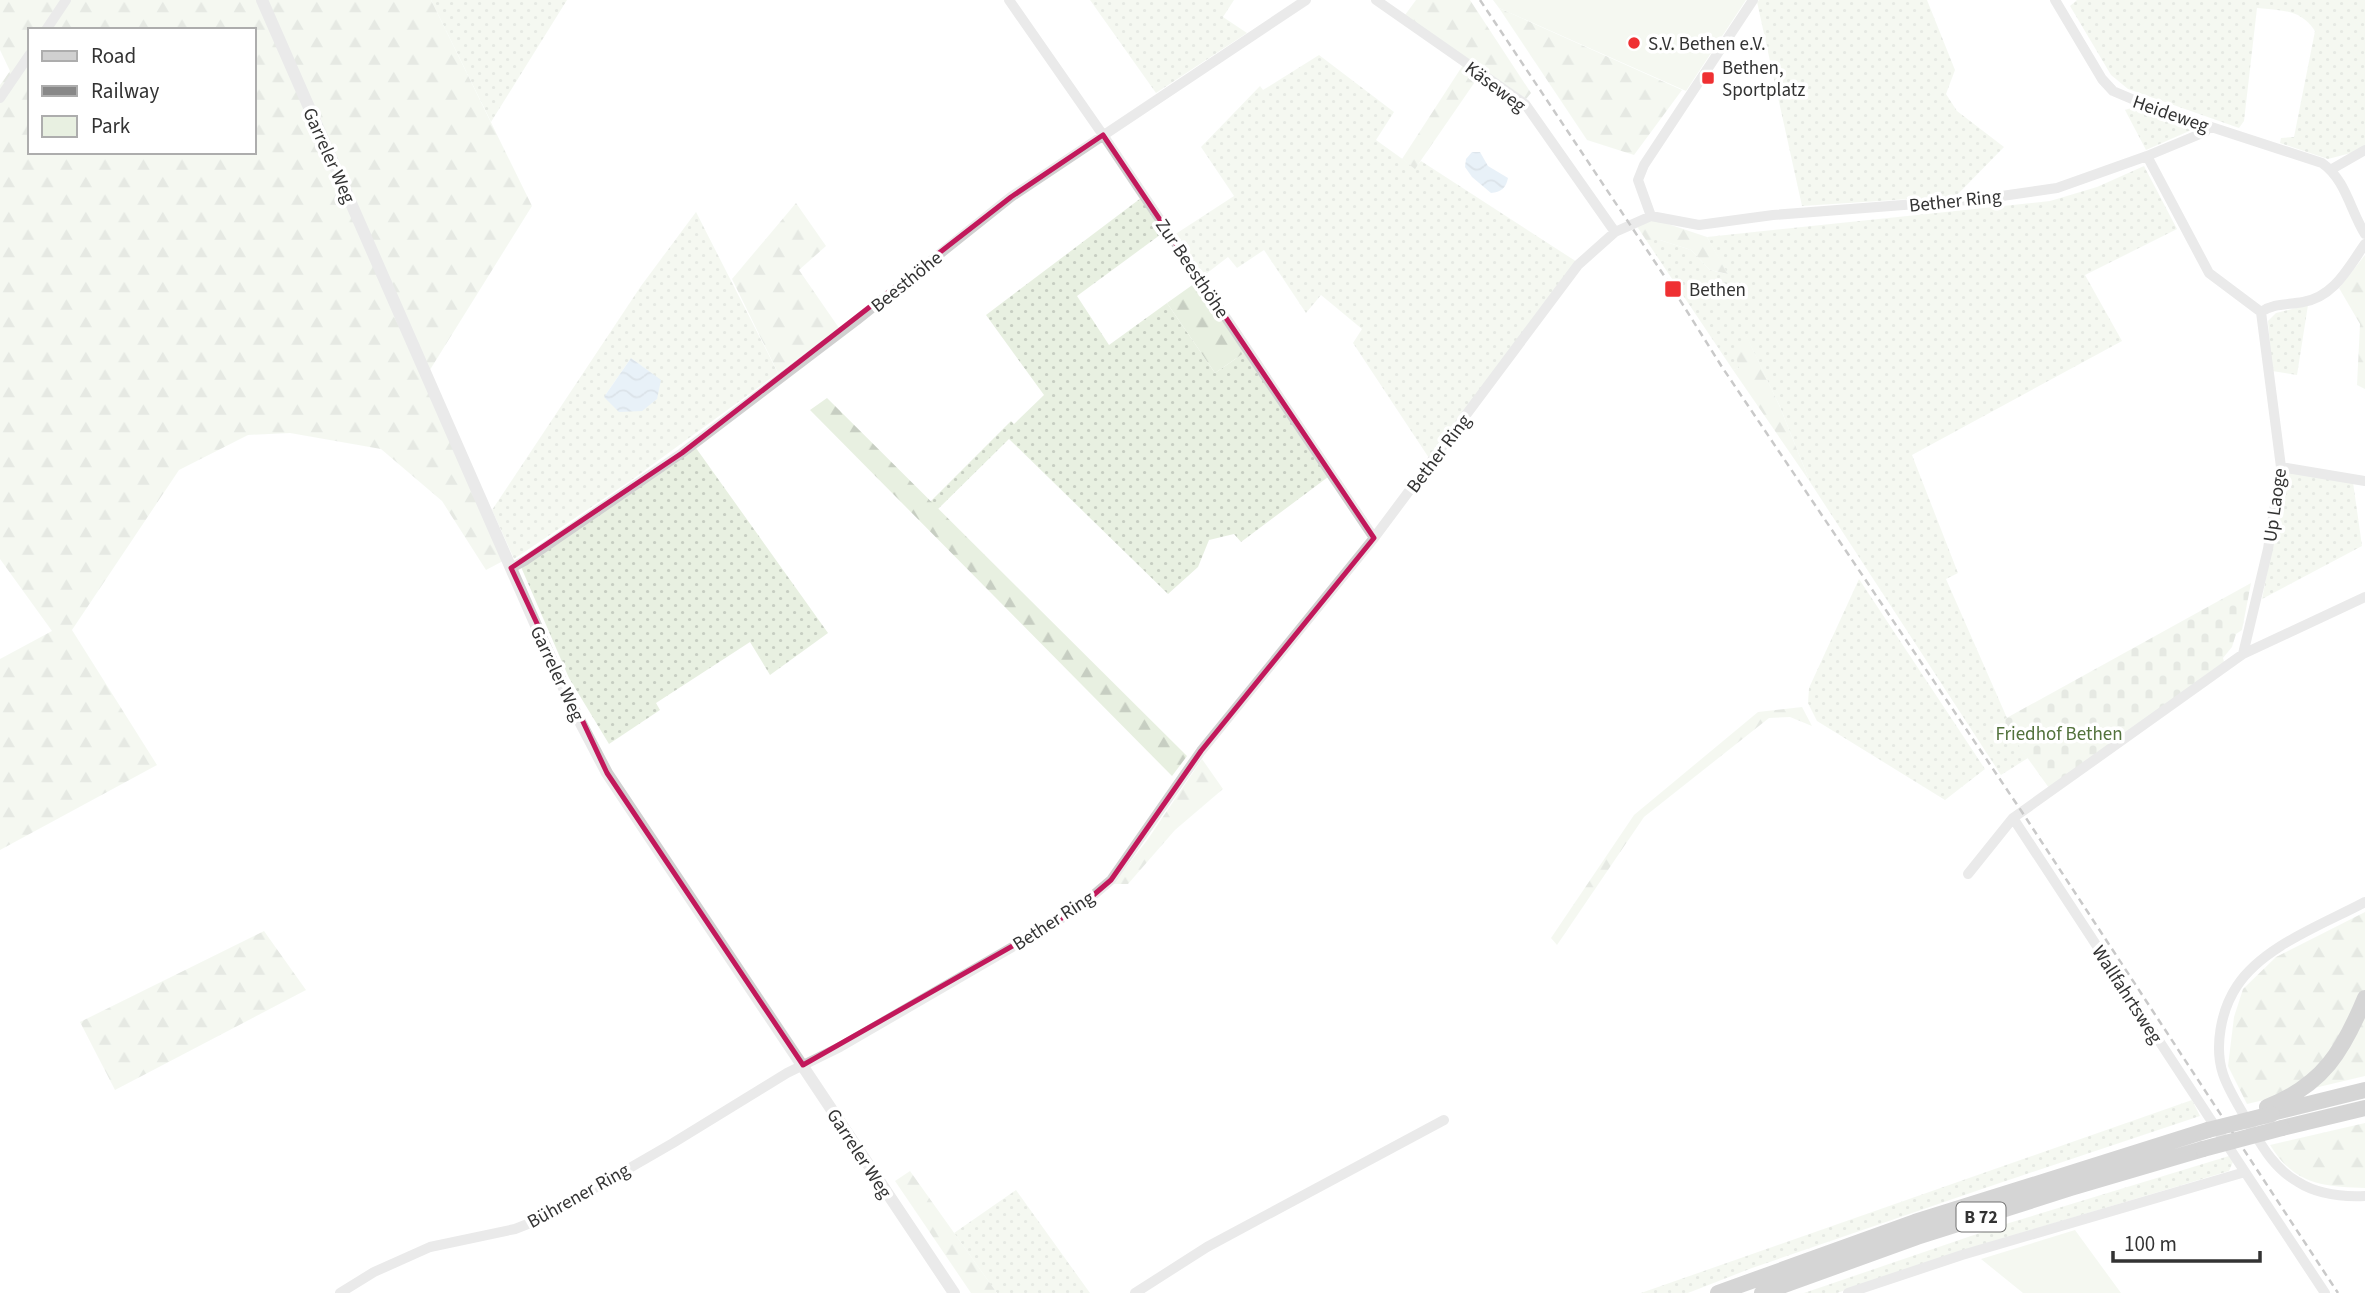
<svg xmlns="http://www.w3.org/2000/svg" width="2365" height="1293" font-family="'Source Sans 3',sans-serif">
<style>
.grass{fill:url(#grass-dots);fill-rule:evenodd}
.forest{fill:url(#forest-firs);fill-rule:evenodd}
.cemetery{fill:url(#cemetery-stones)}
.green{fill:#e8f0e1}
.water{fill:url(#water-waves)}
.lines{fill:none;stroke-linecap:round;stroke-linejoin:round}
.minor{stroke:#d0d0d0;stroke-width:10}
.tertiary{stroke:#d0d0d0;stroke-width:12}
.trunk{stroke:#a2a2a2;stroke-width:16}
.rail{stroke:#888;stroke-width:2.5;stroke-dasharray:7 5;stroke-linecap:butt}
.trunk-bridge{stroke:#a2a2a2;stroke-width:16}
.marked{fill:none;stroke:#c2185b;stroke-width:5;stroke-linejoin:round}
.poi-dot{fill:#ef3032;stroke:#fff;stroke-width:2.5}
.labels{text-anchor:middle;stroke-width:7;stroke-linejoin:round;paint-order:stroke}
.shield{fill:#fff;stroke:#707070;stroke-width:2}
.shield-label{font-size:18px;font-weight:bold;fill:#333}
.poi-label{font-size:19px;fill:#333;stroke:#fff;text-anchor:start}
.street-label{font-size:19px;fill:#333;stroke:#fff}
.park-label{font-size:19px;fill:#52723c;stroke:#fff}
</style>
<defs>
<pattern id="grass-dots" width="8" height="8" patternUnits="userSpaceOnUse" patternTransform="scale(1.75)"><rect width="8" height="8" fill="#e8f0e1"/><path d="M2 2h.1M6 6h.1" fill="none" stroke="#c7cec2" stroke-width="1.8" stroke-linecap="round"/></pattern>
<pattern id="forest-firs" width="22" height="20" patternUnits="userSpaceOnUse" patternTransform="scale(1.75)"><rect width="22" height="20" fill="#e8f0e1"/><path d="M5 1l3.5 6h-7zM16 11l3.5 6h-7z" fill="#c7cec2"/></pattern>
<pattern id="cemetery-stones" width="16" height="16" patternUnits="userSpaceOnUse" patternTransform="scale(1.75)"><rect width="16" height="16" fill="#e8f0e1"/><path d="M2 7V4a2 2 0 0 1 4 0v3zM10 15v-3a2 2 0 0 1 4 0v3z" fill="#c7cec2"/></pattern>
<pattern id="water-waves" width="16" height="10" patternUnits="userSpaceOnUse" patternTransform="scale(1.75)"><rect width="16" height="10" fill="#cde0f0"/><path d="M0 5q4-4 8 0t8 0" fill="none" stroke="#b0c1ce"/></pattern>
</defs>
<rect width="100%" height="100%" fill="#fff"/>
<path class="grass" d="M431 0H567L491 122Z
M1090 0H1234L1223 17 1247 33 1156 93Z
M1759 0H1927L1955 70 1946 94 1957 111 2004 147 1956 196 1802 206 1757 2Z
M2077 0H2365V145L2351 153 2328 159 2280 143 2281 138 2294 137 2315 31C2300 8 2281 11 2257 8L2244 121 2239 128 2128 89 2111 75 2070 6Z
M1319 55 1394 112 1376 140 1415 168 1421 161 1577 262 1429 458 1353 343 1362 329 1321 295 1306 313 1264 250 1237 268 1228 257 1202 277 1174 235 1234 196 1201 147 1260 86 1263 90Z
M2134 107 2196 128 2146 150 2125 110Z
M2144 166 2177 229 2085 275 2122 341 1912 455 1958 573 1946 579 2007 718 2002 721 2028 758 2001 775 1810 482 1780 407 1746 336 1740 368 1733 370 1646 240H1660L1691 250 1710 270 1727 274 1707 237 2050 201 2097 187Z
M1141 198 1164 232 1077 296 1109 345 1167 303 1215 373 1244 353 1328 477 1241 542 1234 534 1209 540 1198 567 1168 594 1009 439 938 509 930 502 1011 421 1014 424 1044 395 986 315Z
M696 212 778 373 630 481 514 559 492 510 641 286ZM631 358 660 380 604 397Z
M2308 305 2297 375 2272 371 2268 321 2276 313Z
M696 448 828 633 770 675 750 642 656 703 660 710 609 744 569 678 521 567Z
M2283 470 2353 482 2362 546 2262 599 2272 548Z
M1859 579 1985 769 1945 800 1817 721 1808 703 1809 688Z
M2192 1100 2200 1116 1985 1188 1752 1268 1688 1293H1641Z
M2229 1156 2233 1162 2229 1171 1957 1252 1837 1293H1804L2009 1223Z
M1016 1190 1090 1293H997L954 1233Z"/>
<path class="forest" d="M0 0H431L532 206 423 381 503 561 486 570 442 501 381 449 290 433 248 435 179 470 72 630 157 765 0 850V659L52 631 0 559V85L10 71 0 50ZM30 30H254V152H30Z
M1416 0H1470L1531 93 1526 99 1405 15Z
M1499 8 1682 90 1634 155 1587 140Z
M1463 65 1479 76 1415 169 1402 159Z
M796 203 826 246 799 270 839 328 778 373 732 279Z
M1653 219 1707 237 1728 274 1710 270 1691 250 1660 240H1646L1636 225Z
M2365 255V389L2357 385 2360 324 2339 288Z
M1198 281 1244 353 1215 373 1167 303Z
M1746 335 1780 407 1810 482 1733 370 1739 368 1735 353Z
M827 398 1187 756 1172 776 810 410Z
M1802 707 1812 726 1790 717 1769 718 1644 817 1557 945 1551 938 1634 815 1758 712Z
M1202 759 1223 789 1175 830 1128 884H1113L1148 839Z
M2365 912V1076L2247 1104 2228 1066 2234 1017 2243 989 2276 957Z
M264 931 306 990 115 1090 80 1022Z
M2365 1123V1188C2322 1187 2294 1184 2270 1145Z
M910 1171 997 1293H971L895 1181Z"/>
<path class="cemetery" d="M2251 583 2242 630 2236 634 2232 647 2223 658 2224 662 2049 788 2001 721Z"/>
<path class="green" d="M1493 0H1746L1686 91 1499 8Z
M2075 1230 2121 1293H2023L1981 1259Z"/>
<path class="water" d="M1472 152H1480L1488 166 1508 178C1506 188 1501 192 1491 193L1472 177 1465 167 1466 159Z
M631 358 661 380 657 399 642 411 619 412 604 397Z"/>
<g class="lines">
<path class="minor" d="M1009 0 1103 135 1374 538
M1376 0 1525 104 1615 232
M2055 0 2102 79 2113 91 2153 108 2322 163C2346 180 2350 210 2365 234
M46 30 66 0
M0 98 30 54
M2147 156 2209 273 2261 312
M2332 169 2365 150
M1651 216 1638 180 1644 165 1753 0
M2281 467 2365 481
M511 568 526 560 682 453 857 320 1011 197 1306 0
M2243 654 2268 549 2281 467 2261 312C2274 303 2288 305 2303 302 2334 297 2348 268 2365 244
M1968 874 2013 818 2243 654 2365 597
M2365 902C2324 924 2263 946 2237 986 2221 1010 2214 1047 2223 1074 2229 1092 2241 1109 2250 1126 2263 1148 2275 1169 2298 1182 2317 1194 2343 1197 2365 1196
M2245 1172 2325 1293
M340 1293 374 1272 430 1247 515 1229 543 1218 673 1143 787 1073 840 1047 1076 910 1111 880 1201 751 1374 538 1578 265 1615 232 1651 216 1699 225 1773 215 1981 199 2057 188 2147 156 2205 132 2209 126
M1135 1293 1207 1247 1444 1120
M1848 1293 1962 1255 2245 1172 2013 818"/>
<path class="tertiary" d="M262 0 542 639 574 710 607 773 954 1293"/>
<path class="trunk" d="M2267 1107C2323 1085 2343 1051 2365 998
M2272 1113 2365 1090
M2282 1128 2365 1108
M1718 1293 1915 1222 2208 1130
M1762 1293 1917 1237 2071 1188 2203 1149"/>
<path class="rail" d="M1480 0 1673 289 1722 367 2022 812 2338 1293"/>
<path class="trunk-bridge" d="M2208 1130 2272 1114
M2203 1149 2282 1128"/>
</g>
<path d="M0 0H2365V1293H0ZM1103 135 1374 538 1201 751 1111 880 1076 910 803 1065 607 773 511 568 682 453 1011 197Z" fill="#fff" fill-opacity=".55" fill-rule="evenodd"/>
<path class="marked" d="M1103 135 1374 538 1201 751 1111 880 1076 910 803 1065 607 773 511 568 682 453 1011 197Z"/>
<g class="poi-dot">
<circle cx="1634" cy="43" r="7"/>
<rect x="1701" y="71" width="14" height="14" rx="3.5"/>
<rect x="1664" y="280" width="18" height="18" rx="3.5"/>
</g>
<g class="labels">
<rect class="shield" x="1956.5" y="1202.5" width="49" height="29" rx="5"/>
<g class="shield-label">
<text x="1981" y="1223">B 72</text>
</g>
<g class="poi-label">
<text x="1648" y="50">S.V. Bethen e.V.</text>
<text x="1722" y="74">Bethen,<tspan x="1722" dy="22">Sportplatz</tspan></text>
<text x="1689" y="296">Bethen</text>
</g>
<g class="street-label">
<text transform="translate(1496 86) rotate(37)" y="7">Käseweg</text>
<text transform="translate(2171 113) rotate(19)" y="7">Heideweg</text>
<text transform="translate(330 155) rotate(66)" y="7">Garreler Weg</text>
<text transform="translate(1955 200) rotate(-6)" y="7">Bether Ring</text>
<text transform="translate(1193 268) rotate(56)" y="7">Zur Beesthöhe</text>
<text transform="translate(906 281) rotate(-39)" y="7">Beesthöhe</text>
<text transform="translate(1438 453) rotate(-53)" y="7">Bether Ring</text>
<text transform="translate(2274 505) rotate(-82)" y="7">Up Laoge</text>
<text transform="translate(558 673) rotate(65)" y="7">Garreler Weg</text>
<text transform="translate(1053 920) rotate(-33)" y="7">Bether Ring</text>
<text transform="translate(2128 994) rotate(57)" y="7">Wallfahrtsweg</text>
<text transform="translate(860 1153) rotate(57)" y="7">Garreler Weg</text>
<text transform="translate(578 1195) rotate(-29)" y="7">Bührener Ring</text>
</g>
<g class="park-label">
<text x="2059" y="740">Friedhof Bethen</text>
</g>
</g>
<rect x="28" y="28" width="228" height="126" fill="#ffffff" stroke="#adadad" stroke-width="2"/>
<rect x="42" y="51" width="35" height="10" fill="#d0d0d0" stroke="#adadad" stroke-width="2"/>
<text x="91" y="63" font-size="21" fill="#333333">Road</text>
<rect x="42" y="86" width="35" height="10" fill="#888888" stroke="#adadad" stroke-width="2"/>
<text x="91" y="98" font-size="21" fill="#333333">Railway</text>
<rect x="42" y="116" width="35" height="21" fill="#e8f0e1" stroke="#adadad" stroke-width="2"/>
<text x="91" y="133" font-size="21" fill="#333333">Park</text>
<path d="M2113 1251v10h147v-10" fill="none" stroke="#333333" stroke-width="3.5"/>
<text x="2124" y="1251" font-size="21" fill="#333333" stroke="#ffffff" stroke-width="5" paint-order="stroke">100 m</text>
</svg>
